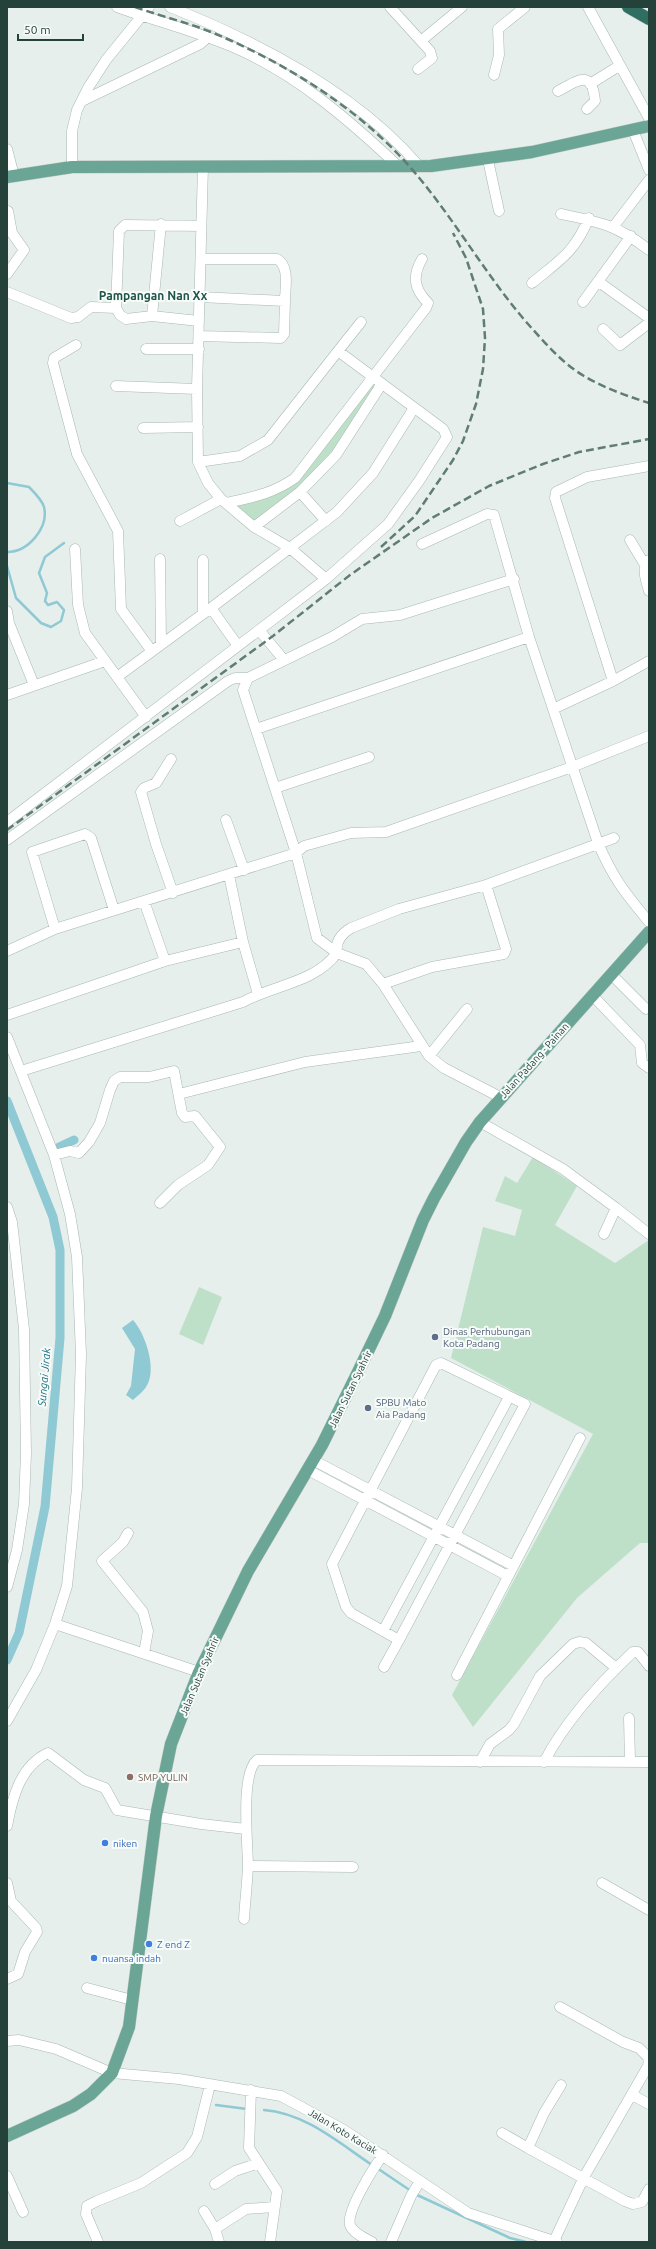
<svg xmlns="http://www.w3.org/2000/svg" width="656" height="2249" font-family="Ubuntu,sans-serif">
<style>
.green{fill:#bfe0c8}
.water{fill:#8ec9d4}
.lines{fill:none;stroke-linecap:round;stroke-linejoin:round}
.stream{stroke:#8ec9d4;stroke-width:2.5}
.canal{stroke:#8ec9d4;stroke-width:9}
.minor-casing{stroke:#a8b8b2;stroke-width:11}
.major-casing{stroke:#c2cac8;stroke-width:13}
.highway-casing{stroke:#c2cac8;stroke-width:13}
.minor{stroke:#fff;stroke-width:10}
.major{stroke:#6aa596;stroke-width:12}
.highway{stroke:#2f6f62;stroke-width:12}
.rail{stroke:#5f7d75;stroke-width:2.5;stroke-dasharray:8 4;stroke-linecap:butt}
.service-dot{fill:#5c6f8a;stroke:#f7fbf9;stroke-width:1.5}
.education-dot{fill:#8d6e63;stroke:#f7fbf9;stroke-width:1.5}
.shop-dot{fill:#3f7fe0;stroke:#f7fbf9;stroke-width:1.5}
.labels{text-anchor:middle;stroke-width:4;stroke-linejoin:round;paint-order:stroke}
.street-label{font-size:10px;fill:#24423a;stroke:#f7fbf9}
.service-label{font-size:10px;fill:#4e5e75;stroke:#f7fbf9;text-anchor:start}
.education-label{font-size:10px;fill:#785e54;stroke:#f7fbf9;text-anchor:start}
.shop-label{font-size:10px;fill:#366cbe;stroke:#f7fbf9;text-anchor:start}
.water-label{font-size:11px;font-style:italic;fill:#1c6f80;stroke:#f7fbf9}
.quarter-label{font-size:12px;font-weight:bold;fill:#1f5548;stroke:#f7fbf9}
</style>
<rect width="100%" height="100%" fill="#e6efeb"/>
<path class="green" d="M373 383 376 387 355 424 305 486 255 523 232 503 287 485Z
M533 1157 577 1186 555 1225 615 1263 649 1240V1543H640L577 1598 473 1727 452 1695 593 1434 451 1358 483 1227 515 1236 522 1210 495 1201 505 1176 517 1183Z
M199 1287 222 1297 203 1345 179 1334Z"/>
<path class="water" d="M133 1320C145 1333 158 1370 146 1387 143 1392 137 1396 133 1400L126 1395 131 1386 135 1349 122 1328Z"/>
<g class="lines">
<path class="stream" d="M7 483 29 487C34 492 42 500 44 507 49 528 28 552 7 552V554
M7 566 16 598 41 623 51 627 61 621 64 610 57 602 48 605 45 601 47 593 39 573 45 557 64 543
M216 2105 247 2109
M264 2110C305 2113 339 2143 372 2165
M377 2168 411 2191
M415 2194 510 2238 526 2242"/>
<path class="canal" d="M7 1101 53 1217 60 1250V1338L45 1507 19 1633 7 1660
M57 1148 74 1140"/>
<defs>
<path id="minor" d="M117 7C156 21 195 31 233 47 296 74 348 119 398 166
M170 7C258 42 357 93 419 166
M390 7 430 51 432 58 418 69
M588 7 649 118
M422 40 462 7
M494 75 499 55 498 29 525 7
M590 84 619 66
M558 91C576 82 592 67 595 101L587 109
M82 101 200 44 207 38
M633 130 649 170
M7 149 14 176
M488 160 499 211
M203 166 197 389 198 462 208 483 221 499 254 527 290 548 326 579
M72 167V131L77 110 88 88 106 60 149 7
M561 214C600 222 617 225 649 250
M614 226 649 180
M7 274 24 250 12 233 8 211
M599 282 649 318
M532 283C560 260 574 253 589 218
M7 292 71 318 78 317 91 307 116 308
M200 297 285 301C285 288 290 266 277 259H201
M583 302 631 236
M152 316 161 224
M199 321 152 316 126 319 120 315 116 308 119 231 125 225 201 226
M603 329 620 345 649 323
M199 336 281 338 284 334 285 301
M76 345 54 358 53 363 77 454 118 531 121 609 151 650
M146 349H199
M338 351 361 322
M116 386 197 389
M143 428 198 427
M300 492 326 521
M226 503C253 497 272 494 295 478L426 308 428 303C414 289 412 276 422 259
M180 521 221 499
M254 527 300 492 336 455 381 385
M630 540 645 565
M422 544 487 514 494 515 529 637 598 843C613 878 625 893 649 922
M75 549 78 605 85 633 146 717
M160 559 161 643
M649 560C641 569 646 580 649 591
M211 608 238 646
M7 611 9 623 34 685
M203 614V560
M259 630 284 660
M117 677 211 608 337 512 373 473 414 408
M613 681 649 661
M7 695 105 661
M553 709 613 681 555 498 556 492 587 477 649 466
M256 729 529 637
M171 759 156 783 144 788 141 792 156 844 173 893
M275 788 369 757
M226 820 244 870
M7 822 326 579 388 524 419 481 447 437 443 429 338 351 268 440 240 456 198 462
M7 840 228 681 235 678H248
M229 875 243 942 258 994
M486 885 614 838
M55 929 32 852 85 834 91 838 114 910
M7 951 55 929 296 853 304 846 351 833 386 832 572 767 649 736
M165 961 243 942
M611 974 646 1009
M592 995 640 1045 642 1063 649 1068
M7 1015 165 961 144 901
M7 1037 54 1155 70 1214 77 1257 81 1354 77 1488 67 1586 55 1624 36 1670 7 1721
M429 1056 467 1009
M21 1071 243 1002C273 985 315 983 337 953 335 942 341 934 351 928L399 909 486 885 506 949 504 954 432 967 383 984
M179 1094 305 1062 421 1046
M500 1097 444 1068 429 1056 383 984 366 964 337 953 317 938 296 853 243 690 248 678 332 637 362 619 400 615 514 579
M480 1122 563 1169 616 1208 604 1234
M54 1155 70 1151 79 1153 89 1142 100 1123 110 1090 114 1081 120 1077H149L174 1071 182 1113 185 1117 195 1116 220 1147 208 1165 178 1185 160 1203
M7 1207 12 1222 24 1329 26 1453 24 1504 17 1550 7 1587
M616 1208 649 1234
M313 1460 512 1565
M308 1470 508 1576
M128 1533 123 1542 102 1561 143 1612 148 1631 144 1653
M55 1624 199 1672
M383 1631 509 1397
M384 1667 399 1640 525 1404 441 1363 436 1365 332 1564 346 1607 351 1613 399 1640
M457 1675 580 1438
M629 1718 630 1762
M480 1762 490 1744 509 1730 514 1724 540 1676 573 1644 579 1642 586 1643 616 1668
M544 1762C566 1720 599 1684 633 1652H638L649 1666
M7 1826C12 1799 20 1766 48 1753L84 1780 105 1788 117 1810 201 1824 246 1829
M248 1866 353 1867
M7 1883 11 1901 36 1928 37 1932 25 1952 18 1974 7 1979
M602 1883 649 1910
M244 1919C245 1902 247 1885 248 1867 248 1845 240 1774 257 1760L649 1762
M87 1988 132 2000
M7 2041 19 2040 56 2049 112 2073 179 2079 281 2096 344 2130 468 2213 557 2242
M561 2085 544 2113 528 2148 625 2201 633 2204 642 2202 649 2189
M251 2090 249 2148 277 2191 270 2242
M632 2095 649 2104
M502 2133 528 2148
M7 2176 23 2212
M215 2184 235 2171 259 2163
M204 2211 215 2229 219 2242
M215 2229 246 2209 274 2207
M554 2241 584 2177 648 2066 649 2058 639 2048 623 2042 560 2007
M98 2242 86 2214 87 2206 97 2201 141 2183 187 2153 197 2137 210 2085
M372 2242C364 2238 353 2233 350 2225 346 2211 374 2167 383 2155
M391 2242 411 2196 420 2181"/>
<path id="major" d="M7 177 72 167 431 166 532 152 649 126
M7 2136 73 2106 91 2094 112 2073 129 2027 156 1816 171 1744 199 1672 248 1571 322 1445 358 1372 385 1316 423 1220 434 1198 466 1142 480 1122 649 932"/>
<path id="highway" d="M628 7 649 19"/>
</defs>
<use href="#minor" class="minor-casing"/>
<use href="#major" class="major-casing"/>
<use href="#highway" class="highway-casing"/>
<use href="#minor" class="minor"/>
<use href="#major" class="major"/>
<use href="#highway" class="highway"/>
<path class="rail" d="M135 7C160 16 186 22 211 32 279 60 347 101 398 154 447 205 481 270 528 324 545 343 562 363 584 376 604 388 627 396 649 403
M381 547 415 516 453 460 463 441 476 404 483 369 485 338 483 309 466 258 453 233
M7 830 273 636 350 575 432 518 489 486 543 464 579 452 649 439"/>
</g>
<g class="service-dot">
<circle cx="435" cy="1337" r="4"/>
<circle cx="368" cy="1408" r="4"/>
</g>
<circle class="education-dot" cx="130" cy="1777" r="4"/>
<g class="shop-dot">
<circle cx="105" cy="1843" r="4"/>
<circle cx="149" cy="1944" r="4"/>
<circle cx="94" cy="1958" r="4"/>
</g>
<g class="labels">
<g class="street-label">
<text transform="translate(534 1060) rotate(-48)" y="4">Jalan Padang - Painan</text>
<text transform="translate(350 1389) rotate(-64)" y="4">Jalan Sutan Syahrir</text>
<text transform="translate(199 1676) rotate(-67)" y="4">Jalan Sutan Syahrir</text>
<text transform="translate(343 2131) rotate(31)" y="4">Jalan Koto Kaciak</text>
</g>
<g class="service-label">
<text x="443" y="1335">Dinas Perhubungan<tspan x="443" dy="12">Kota Padang</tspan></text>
<text x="376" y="1406">SPBU Mato<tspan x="376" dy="12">Aia Padang</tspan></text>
</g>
<g class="education-label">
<text x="138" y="1781">SMP YULIN</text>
</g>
<g class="shop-label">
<text x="113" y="1847">niken</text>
<text x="157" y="1948">Z end Z</text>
<text x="102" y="1962">nuansa indah</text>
</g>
<g class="water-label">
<text transform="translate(44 1377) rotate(-85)" y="4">Sungai Jirak</text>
</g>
<g class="quarter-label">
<text x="153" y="300">Pampangan Nan Xx</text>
</g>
</g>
<rect width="656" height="2249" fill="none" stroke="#24423a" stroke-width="16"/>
<path d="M18 34v6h65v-6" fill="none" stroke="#24423a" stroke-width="2"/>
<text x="24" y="34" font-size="12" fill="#24423a" stroke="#f7fbf9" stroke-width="3" paint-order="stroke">50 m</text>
</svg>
